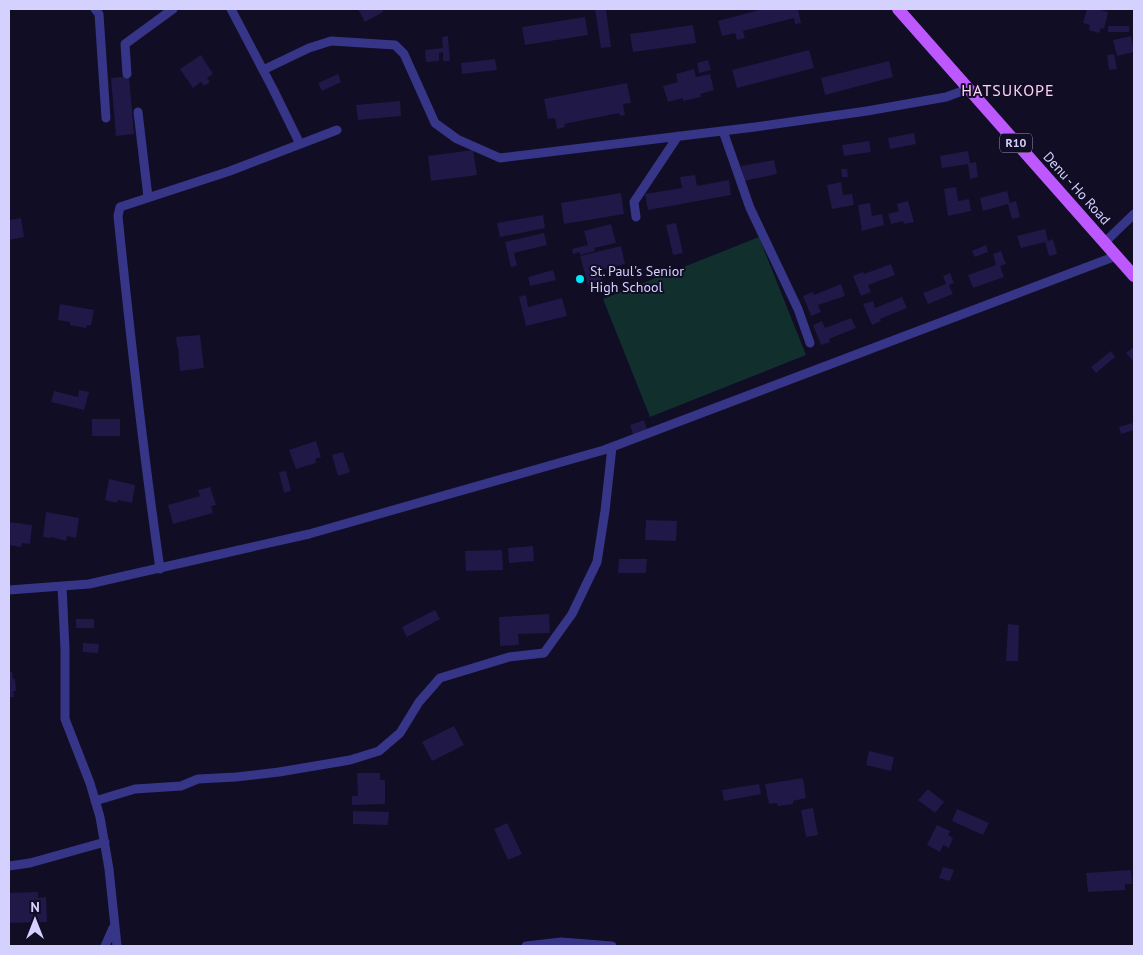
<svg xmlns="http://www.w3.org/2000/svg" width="1143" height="955" font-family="'PT Sans',sans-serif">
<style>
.green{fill:#102f2d}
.building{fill:#201847}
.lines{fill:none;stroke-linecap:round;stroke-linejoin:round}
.minor{stroke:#363587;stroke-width:9}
.primary{stroke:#bd58ff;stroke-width:12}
.poi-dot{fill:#00e8fc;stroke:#100d25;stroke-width:2}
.labels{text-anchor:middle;stroke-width:4;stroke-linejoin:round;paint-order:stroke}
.shield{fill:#100d25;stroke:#9a96be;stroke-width:1}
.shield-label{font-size:12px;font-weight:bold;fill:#d5d1ff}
.street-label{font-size:14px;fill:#d5d1ff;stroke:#100d25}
.poi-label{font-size:14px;fill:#d5d1ff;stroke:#100d25;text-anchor:start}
.quarter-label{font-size:16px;letter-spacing:1px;fill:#ffd3f0;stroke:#100d25}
</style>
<rect width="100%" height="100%" fill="#100d25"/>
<path class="green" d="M759 237 806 355 650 417 603 299Z"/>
<path class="building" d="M358 9H382L383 12 365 22Z
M595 9H606L611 47 601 48Z
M763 9H798L801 23 795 24 794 18 743 31 745 38 737 40 735 33 722 36 718 21Z
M1087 9H1097L1108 12 1104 29 1101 28 1099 33 1089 30 1090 25 1083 23Z
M585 17 588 35 525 45 522 27Z
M693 25 696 43 633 52 630 34Z
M1108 26H1129V32H1108Z
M448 36 450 61H443V52L439 53V61L426 62 425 50 443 48 442 37Z
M1131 36 1134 52 1117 56 1113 40Z
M809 50 814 68 737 88 732 70Z
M1114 54 1117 69 1109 70 1107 55Z
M201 55 213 74 207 78 210 82 204 86 201 82 193 88 180 69Z
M495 59 497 70 462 74 461 63Z
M708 60 711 70 699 73 697 63Z
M889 61 893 77 825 95 821 78Z
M694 69 696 77 710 74 714 90 700 94 701 97 683 101V98L668 102 663 86 678 82 676 74Z
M338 74 341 82 322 91 318 83Z
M129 76 134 134 116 136 111 78Z
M627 83 631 103 623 104 625 115 620 116 619 113 564 124 565 127 557 129 555 118 548 119 544 99Z
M400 101 401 116 358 120 356 105Z
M914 133 916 144 890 149 888 138Z
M869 141 871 152 844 156 842 145Z
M473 150 477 175 431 181 428 156Z
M968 151 970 163 976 162 978 177 970 179 968 164 942 168 940 156Z
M774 160 777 174 744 181 741 166Z
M841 169H847L848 177H842Z
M695 175 697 186 729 180 731 195 648 210 645 194 682 188 680 177Z
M841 182 843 195 852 194 854 205 832 209 827 185Z
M956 187 958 201 969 199 971 211 948 216 944 189Z
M1007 191 1010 203 1016 201 1020 217 1012 219 1008 204 983 211 980 198Z
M621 193 624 214 564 224 561 203Z
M908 201 914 222 904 224 903 221 891 224 888 214 899 211 897 204Z
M870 203 872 216 882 214 884 225 862 231 858 205Z
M543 215 545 228 500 237 497 223Z
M21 218 24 237 9 240V220Z
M676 223 683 253 673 255 666 225Z
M611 224 616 243 594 248 595 251 580 255V252L573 254 572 249 588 245 584 231Z
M1045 229 1048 241 1053 239 1057 254 1049 256 1045 242 1021 248 1017 236Z
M544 233 547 245 514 253 517 266 511 267 505 242Z
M986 245 988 252 975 257 972 251Z
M621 246 625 264 599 270 602 282 588 285 580 256Z
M1001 251 1006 264 1000 266 1004 277 973 288 968 275 996 265 993 254Z
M891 264 895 275 868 285 871 292 861 296 853 276 863 272 864 274Z
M553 270 556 280 530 286 528 277Z
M950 273 954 283 949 285 953 294 928 304 923 293 946 284 943 276Z
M841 284 845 296 818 305 821 312 811 316 803 296 813 292 814 295Z
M526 295 528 307 562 298 567 316 526 326 519 297Z
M902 297 907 308 880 319 881 321 872 325 863 304 873 301 875 308Z
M60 304 94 310 91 325H87L86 328 70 325V322L58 320Z
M851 318 856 328 829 339 830 342 821 345 813 325 822 321 825 328Z
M200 335 204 368 180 371 178 347H177L176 337Z
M1134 347V358L1132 360 1126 353Z
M1111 351 1115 357 1096 373 1091 367Z
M79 390 89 392 84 410 51 402 54 391 78 397Z
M92 419H120V436H92Z
M644 420 647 429 633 434 630 425Z
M1132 423 1134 430 1121 434 1119 427Z
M316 441 321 457 315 459 316 463 296 469 289 450Z
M343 452 350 472 338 476 332 455Z
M286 471 291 491 284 493 279 472Z
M109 479 135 485 132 503 118 500 117 503 105 500Z
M210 487 216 505 211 506 213 513 173 524 168 505 200 496 198 490Z
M46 512 79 518 76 538 67 536 66 541 51 537V538L43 537Z
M646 520 677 521 676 541 645 540Z
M9 522 32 525 30 544 22 543 21 547 9 545Z
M533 546 534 561 509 563 508 548Z
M502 550 503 570 466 571 465 551Z
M619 559H647L646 573H618Z
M435 610 440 619 407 637 402 627Z
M549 614 550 633 518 634 519 645 500 646 499 617Z
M76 619H94V628H76Z
M1008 624 1019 625 1018 661H1006Z
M83 643 99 644 98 653 83 652Z
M9 672H12L13 679H15L16 691H13L14 697H9Z
M454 726 464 745 432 761 422 742Z
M869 751 894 757 891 771 866 765Z
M357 773H380V780H385V804L352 805V796H358Z
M803 778 806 798 793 801V804L778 806 777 803 769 804 765 784Z
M759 784 761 794 724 801 722 790Z
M928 789 944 802 935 813 918 800Z
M813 808 818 835 806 837 801 810Z
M957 809 989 823 983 835 952 821Z
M353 811 389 812 388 825 353 824Z
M507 823 522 854 508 860 494 829Z
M937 825 950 831 948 835 953 838 949 848 943 845 940 852 927 845Z
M943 867 954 870 950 881 939 878Z
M1131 870 1132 884H1125V890L1088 892 1086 873Z
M38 892V898L46 897 47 922 9 923 10 893Z"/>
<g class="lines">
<path class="minor" d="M95 9 99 14 106 118
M231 9 273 89 300 144
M263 70 309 48 331 41 395 45 404 54 435 123 457 139 500 158 755 127 867 111 946 97 968 89
M127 74 125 44 173 9
M138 112 148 197
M723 131 750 208 798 309 810 343
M636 217 634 202 678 136
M1105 242 1134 214
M160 569C143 451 130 334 118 216L120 207 230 171 337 130
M62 586 65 649V719L90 783 100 817 109 869 117 946
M9 590 89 584 309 534 604 450 1116 256
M95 801 135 789 181 786 198 779 236 777 279 772 350 760 379 751 400 733 419 702 440 678 509 657 544 653 572 614 597 562 605 511 612 447
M9 866 30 863 105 842
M105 946 113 928
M526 946 561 942 612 946"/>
<path class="primary" d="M898 9 1134 276"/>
</g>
<circle class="poi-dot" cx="580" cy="279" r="5"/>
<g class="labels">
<rect class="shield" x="1000" y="133.5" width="32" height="19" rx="4"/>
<g class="shield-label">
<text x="1016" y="147">R10</text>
</g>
<g class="street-label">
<text transform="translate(1077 188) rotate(48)" y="5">Denu - Ho Road</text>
</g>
<g class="poi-label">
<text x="590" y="276">St. Paul's Senior<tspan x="590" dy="16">High School</tspan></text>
</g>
<g class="quarter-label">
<text x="1008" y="96">HATSUKOPE</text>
</g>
</g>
<rect width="1143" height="955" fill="none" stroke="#d5d1ff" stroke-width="20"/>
<g transform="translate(35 920)" stroke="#100d25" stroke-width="4" paint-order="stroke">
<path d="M0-4L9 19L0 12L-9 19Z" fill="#d5d1ff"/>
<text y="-8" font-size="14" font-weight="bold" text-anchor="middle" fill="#d5d1ff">N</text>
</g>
</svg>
